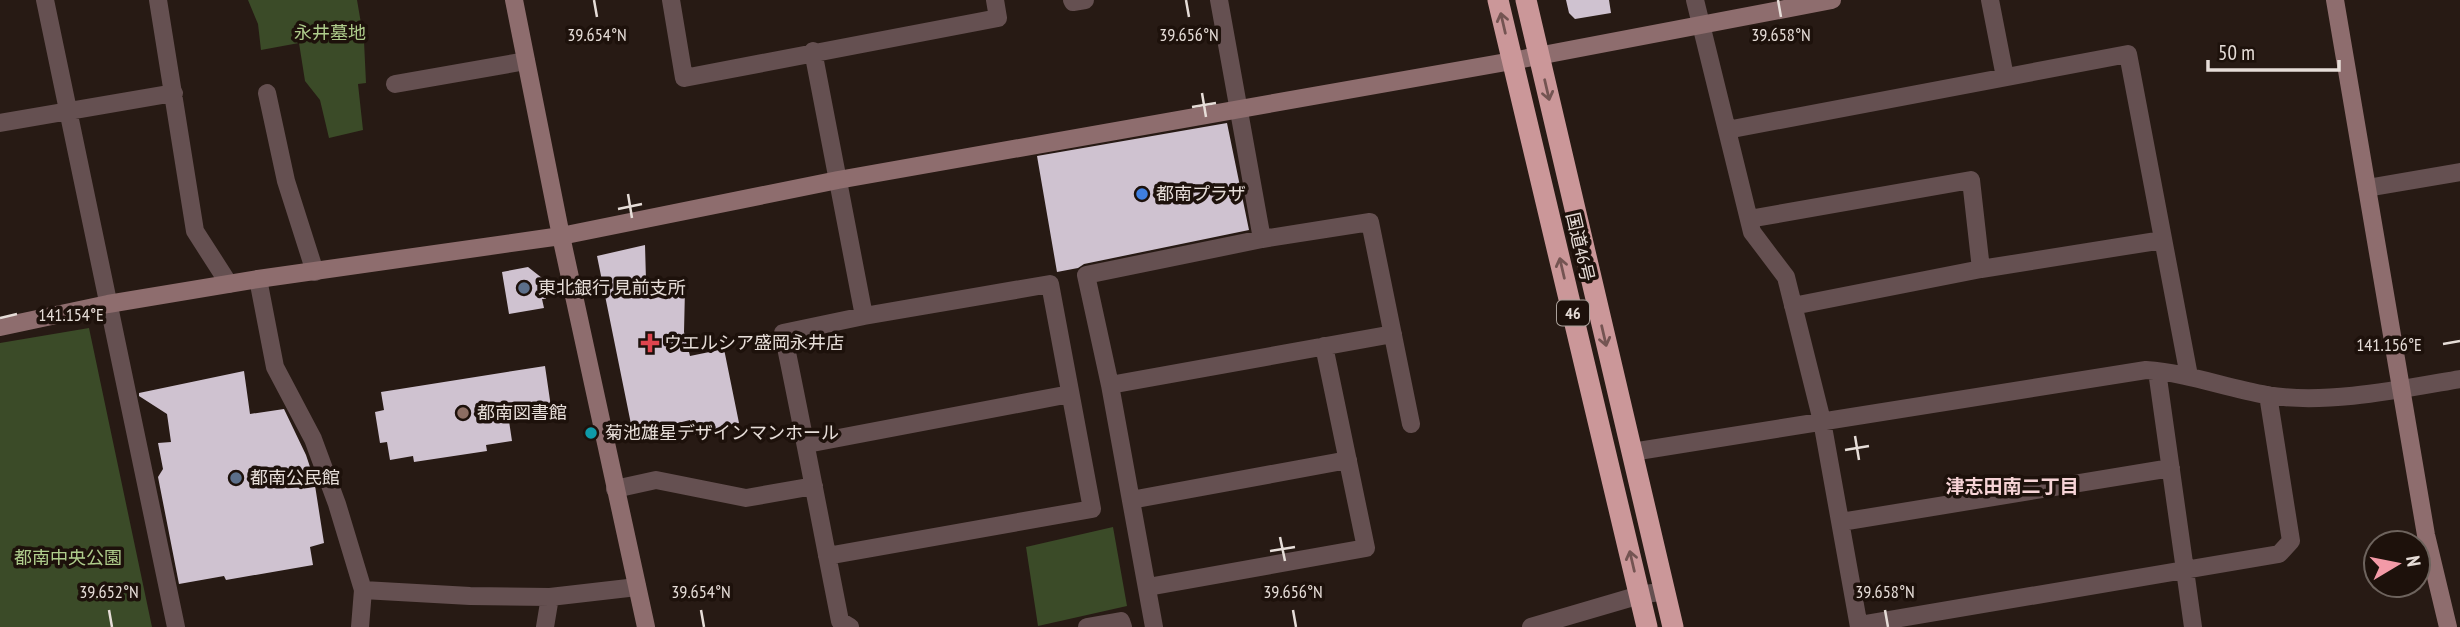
<svg xmlns="http://www.w3.org/2000/svg" width="2460" height="627" font-family="'PT Sans Narrow','Noto Sans JP',sans-serif">
<style>
.green{fill:#3b4b28}
.building{fill:#cfc2d0}
.lines{fill:none;stroke-linecap:round;stroke-linejoin:round}
.street{stroke:#655051;stroke-width:18}
.secondary{stroke:#8e6d6e;stroke-width:18}
.highway{stroke:#cb9799;stroke-width:21}
.oneway{stroke:#745452}
.ticks{fill:none;stroke:#e6ddd8;stroke-width:2.5}
.shop-dot{fill:#3f7fe0;stroke:#1d110b;stroke-width:2.5}
.service-dot{fill:#5c6f8a;stroke:#1d110b;stroke-width:2.5}
.health-dot{fill:#e0444e;stroke:#1d110b;stroke-width:2.5}
.education-dot{fill:#8d6e63;stroke:#1d110b;stroke-width:2.5}
.culture-dot{fill:#0f9aa8;stroke:#1d110b;stroke-width:2.5}
.labels{text-anchor:middle;stroke-width:7;stroke-linejoin:round;paint-order:stroke}
.shield{fill:#1d110b;stroke:#aaa09a;stroke-width:2}
.shield-label{font-size:16px;font-weight:bold;fill:#e6ddd8}
.park-label{font-size:18px;fill:#afcd8c;stroke:#1d110b}
.poi-label{font-size:18px;fill:#e6ddd8;stroke:#1d110b;text-anchor:start}
.street-label{font-size:18px;fill:#e6ddd8;stroke:#1d110b}
.neighbourhood-label{font-size:19px;font-weight:bold;fill:#f6d3d6;stroke:#1d110b}
.ticks-label{font-size:18px;text-anchor:middle;fill:#e6ddd8;stroke:#1d110b;stroke-width:7;stroke-linejoin:round;paint-order:stroke}
</style>
<rect width="100%" height="100%" fill="#271a14"/>
<path class="green" d="M248 0H357L364 41 366 83 358 84 363 130 329 138 320 100 305 81 299 43 261 50 258 24Z
M89 328 152 627H0V343Z
M1113 527 1127 606 1038 626 1026 547Z"/>
<path class="building" d="M1566 0H1609L1611 13 1575 19 1569 13Z
M1227 123 1249 230 1084 264 1078 268 1057 272 1037 156Z
M645 245 646 280 685 289 684 332 690 356 724 349 739 423 693 435 690 420 633 434 597 256Z
M528 267 542 278 546 299H542L544 308 509 314 502 272Z
M545 366 552 414 509 421 512 441 486 445 487 451 414 462 413 456 390 460 387 442 380 443 375 412 384 410 381 392Z
M244 371 250 414 284 409 306 455 314 479 324 543 310 547 313 565 226 580 224 576 179 584 158 477 163 469 158 443 171 442 167 414 139 396V393Z"/>
<g class="lines">
<path class="street" d="M45 0 176 627
M158 0 195 231 229 284
M671 0 684 78 998 18 995 0
M1072 0 1073 2 1085 0
M1219 0 1262 239
M1695 0 1752 232 1786 277 1822 421 1859 627
M1990 0 2005 77
M813 51 864 316
M395 84 526 61
M267 93 286 181 315 272
M0 123 174 93
M1727 130 2128 54 2189 376
M2367 188 2460 172
M1749 219 1971 180 1981 269
M258 279 275 367 313 439 337 504 363 590 360 627
M1793 306 1981 269 2163 240
M2157 371 2193 627
M1110 385 1393 334
M807 444 1070 394
M1632 452 2146 370C2188 373 2226 388 2267 395 2326 405 2402 389 2460 379
M615 489 656 480 746 498 814 486
M1131 500 1348 460
M1841 522 2171 468
M827 556 1092 509 1050 284 864 316 783 333C803 429 821 525 840 621L850 627
M1148 587 1366 548 1324 346
M363 590 470 596 550 597 637 587
M1859 625 2279 554 2291 541 2268 395
M545 627 550 597
M1087 627 1121 621 1123 627
M1154 627 1110 385 1086 275 1262 239 1370 222 1411 424
M1531 627 1640 595 1665 591"/>
<path class="secondary" d="M514 0 561 236 646 627
M2335 0 2426 535 2448 627
M0 327 108 304 258 279 561 236 838 180 1512 61 1832 0"/>
<path class="highway" d="M1498 0 1647 627
M1526 0 1673 627"/>
</g>
<defs><path id="oneway-shaft" d="M-6 0H5M1.5-3L5.5 0L1.5 3" fill="none" stroke-width="1.6" stroke-linecap="round" stroke-linejoin="round" transform="scale(1.75)"/></defs>
<g class="oneway">
<use href="#oneway-shaft" transform="translate(1503 23) rotate(-103)"/>
<use href="#oneway-shaft" transform="translate(1547 90) rotate(77)"/>
<use href="#oneway-shaft" transform="translate(1562 268) rotate(-103)"/>
<use href="#oneway-shaft" transform="translate(1604 336) rotate(77)"/>
<use href="#oneway-shaft" transform="translate(1632 561) rotate(-103)"/>
</g>
<path class="ticks" d="M594 0 597 17M1186 0 1189 17M1778 0 1781 17M1202 93 1206 117M1192 107 1216 103M628 194 632 218M618 209 642 204M0 318 17 314M2443 344 2460 341M1855 436 1859 460M1845 450 1869 446M1280 537 1285 561M1270 551 1295 547M109 610 112 627M701 610 704 627M1293 610 1296 627M1885 610 1888 627"/>
<circle class="shop-dot" cx="1142" cy="194" r="7"/>
<g class="service-dot">
<circle cx="524" cy="288" r="7"/>
<circle cx="236" cy="478" r="7"/>
</g>
<path class="health-dot" d="M646.5 332.5h7v7h7v7h-7v7h-7v-7h-7v-7h7z"/>
<circle class="education-dot" cx="463" cy="413" r="7"/>
<circle class="culture-dot" cx="591" cy="433" r="7"/>
<g class="labels">
<rect class="shield" x="1557" y="300.5" width="32" height="25" rx="5"/>
<g class="shield-label">
<text x="1573" y="319">46</text>
</g>
<g class="park-label">
<text x="330" y="39">永井墓地</text>
<text x="68" y="564">都南中央公園</text>
</g>
<g class="poi-label">
<text x="1156" y="200">都南プラザ</text>
<text x="538" y="294">東北銀行 見前支所</text>
<text x="664" y="349">ウエルシア盛岡永井店</text>
<text x="477" y="419">都南図書館</text>
<text x="605" y="439">菊池雄星デザインマンホール</text>
<text x="250" y="484">都南公民館</text>
</g>
<g class="street-label">
<text transform="translate(1580 247) rotate(77)" y="6">国道46号</text>
</g>
<g class="neighbourhood-label">
<text x="2012" y="493">津志田南二丁目</text>
</g>
</g>
<g class="ticks-label">
<text x="597" y="41">39.654°N</text>
<text x="1189" y="41">39.656°N</text>
<text x="1781" y="41">39.658°N</text>
<text x="71" y="321">141.154°E</text>
<text x="2389" y="351">141.156°E</text>
<text x="109" y="598">39.652°N</text>
<text x="701" y="598">39.654°N</text>
<text x="1293" y="598">39.656°N</text>
<text x="1885" y="598">39.658°N</text>
</g>
<g transform="translate(2397 564) rotate(80)"><circle r="33" fill="#1d110b" stroke="#6d635d" stroke-width="2"/>
<path d="M0-5L12 26L0 18L-12 26Z" fill="#f39aa7"/>
<text y="-10" font-size="19" font-weight="bold" text-anchor="middle" fill="#e6ddd8">N</text>
</g>
<path d="M2208 60v10h131v-10" fill="none" stroke="#e6ddd8" stroke-width="3.5"/>
<text x="2218" y="60" font-size="21" fill="#e6ddd8" stroke="#1d110b" stroke-width="5" paint-order="stroke">50 m</text>
</svg>
